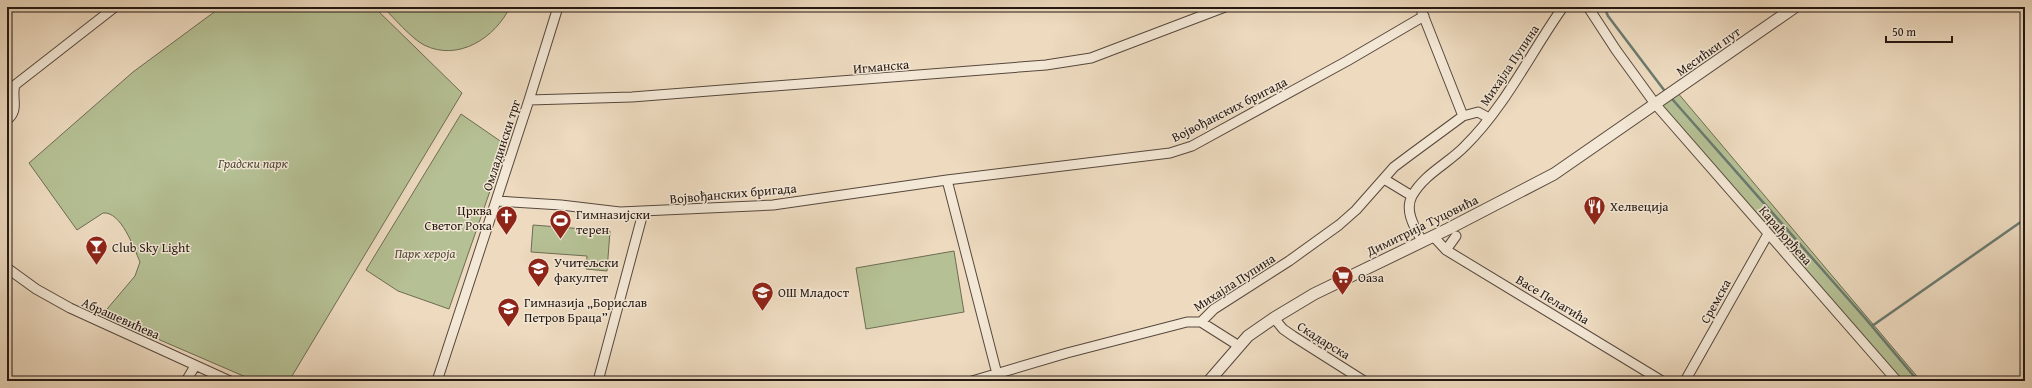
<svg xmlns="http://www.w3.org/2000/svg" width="2032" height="388" font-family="'Gentium Book Plus',serif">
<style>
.green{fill:#b5c094;stroke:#6d6c53}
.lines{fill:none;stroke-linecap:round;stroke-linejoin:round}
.stream{stroke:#6b7a6f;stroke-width:2.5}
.minor-casing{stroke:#57483d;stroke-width:11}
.tertiary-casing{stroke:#57483d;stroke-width:13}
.minor{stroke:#f3e7d5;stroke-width:9}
.tertiary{stroke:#f3e7d5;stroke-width:11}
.labels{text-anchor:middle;stroke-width:3;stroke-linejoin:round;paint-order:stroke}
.street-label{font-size:13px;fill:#251812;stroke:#f3e7d5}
.park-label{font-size:13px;font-style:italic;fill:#504a39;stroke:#f3e7d5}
.poi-label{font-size:13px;fill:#251812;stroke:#f3e7d5;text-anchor:start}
</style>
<rect width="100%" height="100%" fill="#eddabf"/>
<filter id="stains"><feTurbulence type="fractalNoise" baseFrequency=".005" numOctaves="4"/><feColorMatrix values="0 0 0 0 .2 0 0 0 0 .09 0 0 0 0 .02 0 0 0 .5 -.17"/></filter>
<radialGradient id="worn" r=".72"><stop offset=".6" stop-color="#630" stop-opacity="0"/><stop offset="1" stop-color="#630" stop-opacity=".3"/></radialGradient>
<path class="green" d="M221 7H374L462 93 289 381H255L102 315 135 276 140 262C134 248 121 211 103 213L77 230 29 163 133 72Z
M383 7H510C495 38 458 62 424 45 412 39 393 17 383 7Z
M1677 92 1921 381H1898L1659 105Z
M461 114 506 145 449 309 398 291 366 270Z
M533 225 610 231 607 271 586 269 587 256 531 252Z
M954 251 964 312 866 329 856 268Z"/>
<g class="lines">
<path class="stream" d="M1604 7 1608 16 1664 90
M1673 100 1865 318 1918 381
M1872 326 2025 219"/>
<defs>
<path id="minor" d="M1420 7 1463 116
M1588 7 1616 50 1656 105 1897 381
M529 100 632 97 1046 65 1091 58 1225 7
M7 120C20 110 11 98 15 85L115 7
M1384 179 1412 196
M947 180 997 374
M496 201 561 205 620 212 773 205 947 180 1170 153 1192 146 1347 61 1424 16
M1433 236 1446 250 1662 381
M1422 241C1415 228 1404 211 1412 196 1424 174 1449 163 1465 146 1505 107 1531 52 1563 7
M1446 250 1456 236
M7 268 36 289 70 308 230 381
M1274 318 1283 329 1293 336 1364 381
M1201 322 1239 346
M7 380 9 381
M186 381 195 366
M437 381 529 100 558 7
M598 381 643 213
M972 381 1067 353 1187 322H1201L1214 309 1289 261 1339 225 1356 210 1394 167 1410 155 1463 116 1478 112 1489 118
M1685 381 1768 234"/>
<path id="tertiary" d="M1209 381 1248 336 1274 318 1314 294 1448 229 1554 174 1795 7"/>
</defs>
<use href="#minor" class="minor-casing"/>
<use href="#tertiary" class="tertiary-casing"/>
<use href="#minor" class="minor"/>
<use href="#tertiary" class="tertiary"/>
</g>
<defs>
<symbol id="restaurant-pin" viewBox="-11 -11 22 30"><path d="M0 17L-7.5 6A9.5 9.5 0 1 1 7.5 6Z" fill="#8f2418" stroke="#f3e7d5"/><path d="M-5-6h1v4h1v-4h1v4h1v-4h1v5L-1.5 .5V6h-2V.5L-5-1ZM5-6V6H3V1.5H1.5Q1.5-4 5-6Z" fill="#fff"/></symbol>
<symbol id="church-pin" viewBox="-11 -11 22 30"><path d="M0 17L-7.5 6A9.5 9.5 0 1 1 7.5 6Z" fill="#8f2418" stroke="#f3e7d5"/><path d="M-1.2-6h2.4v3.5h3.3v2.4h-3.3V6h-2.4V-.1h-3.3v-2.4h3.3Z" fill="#fff"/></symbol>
<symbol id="stadium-pin" viewBox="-11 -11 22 30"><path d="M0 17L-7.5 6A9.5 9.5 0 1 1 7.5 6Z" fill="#8f2418" stroke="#f3e7d5"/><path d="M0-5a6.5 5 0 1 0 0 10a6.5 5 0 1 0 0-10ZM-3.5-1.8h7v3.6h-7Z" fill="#fff"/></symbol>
<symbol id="bar-pin" viewBox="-11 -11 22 30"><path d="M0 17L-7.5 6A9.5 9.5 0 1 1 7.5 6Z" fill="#8f2418" stroke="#f3e7d5"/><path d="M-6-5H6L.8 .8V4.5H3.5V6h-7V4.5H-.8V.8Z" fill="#fff"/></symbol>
<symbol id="university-pin" viewBox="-11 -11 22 30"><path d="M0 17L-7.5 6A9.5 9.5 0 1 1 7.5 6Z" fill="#8f2418" stroke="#f3e7d5"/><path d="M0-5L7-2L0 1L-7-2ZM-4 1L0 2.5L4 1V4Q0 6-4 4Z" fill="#fff"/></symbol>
<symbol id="supermarket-pin" viewBox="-11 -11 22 30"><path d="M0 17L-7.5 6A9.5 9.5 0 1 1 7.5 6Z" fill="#8f2418" stroke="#f3e7d5"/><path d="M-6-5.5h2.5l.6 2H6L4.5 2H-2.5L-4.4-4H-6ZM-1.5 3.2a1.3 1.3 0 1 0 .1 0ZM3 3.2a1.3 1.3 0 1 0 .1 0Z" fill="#fff"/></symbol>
<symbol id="school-pin" viewBox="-11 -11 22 30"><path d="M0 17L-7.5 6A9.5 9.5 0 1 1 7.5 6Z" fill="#8f2418" stroke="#f3e7d5"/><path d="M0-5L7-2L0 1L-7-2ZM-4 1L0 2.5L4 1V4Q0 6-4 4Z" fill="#fff"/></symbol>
</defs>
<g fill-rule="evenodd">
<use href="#restaurant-pin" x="1582" y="194" width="25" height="34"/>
<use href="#church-pin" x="494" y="204" width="25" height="34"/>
<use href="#stadium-pin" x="548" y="208" width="25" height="34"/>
<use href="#bar-pin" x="84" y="234" width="25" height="34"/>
<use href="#university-pin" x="526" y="256" width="25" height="34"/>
<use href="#supermarket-pin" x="1330" y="264" width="25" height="34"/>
<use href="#school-pin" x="750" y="280" width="25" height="34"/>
<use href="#school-pin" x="496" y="296" width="25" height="34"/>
</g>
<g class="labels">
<g class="street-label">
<text transform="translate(1708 51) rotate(-35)" y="5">Месићки пут</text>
<text transform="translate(1509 65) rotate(-56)" y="5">Михајла Пупина</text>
<text transform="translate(881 66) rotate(-5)" y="5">Игманска</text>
<text transform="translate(1229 109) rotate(-27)" y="5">Војвођанских бригада</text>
<text transform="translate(501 145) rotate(-72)" y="5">Омладински трг</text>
<text transform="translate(733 193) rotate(-5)" y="5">Војвођанских бригада</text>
<text transform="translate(1422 225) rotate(-26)" y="5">Димитрија Туцовића</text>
<text transform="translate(1786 235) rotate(49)" y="5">Карађорђева</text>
<text transform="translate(1234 282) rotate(-33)" y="5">Михајла Пупина</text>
<text transform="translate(1553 299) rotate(31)" y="5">Васе Пелагића</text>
<text transform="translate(1715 301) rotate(-61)" y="5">Сремска</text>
<text transform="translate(121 318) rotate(24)" y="5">Абрашевићева</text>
<text transform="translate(1324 340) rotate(32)" y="5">Скадарска</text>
</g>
<g class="park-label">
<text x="253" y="168">Градски парк</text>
<text x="425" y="258">Парк хероја</text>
</g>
<g class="poi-label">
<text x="1610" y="211">Хелвеција</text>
<text x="492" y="215" text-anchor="end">Црква<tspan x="492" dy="15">Светог Рока</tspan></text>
<text x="576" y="219">Гимназијски<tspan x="576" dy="15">терен</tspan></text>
<text x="112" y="252">Club Sky Light</text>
<text x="554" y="267">Учитељски<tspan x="554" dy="15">факултет</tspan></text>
<text x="1358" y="282">Оаза</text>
<text x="778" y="297">ОШ Младост</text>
<text x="524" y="307">Гимназија „Борислав<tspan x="524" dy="15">Петров Браца”</tspan></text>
</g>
</g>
<rect width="2032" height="388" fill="none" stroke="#eddabf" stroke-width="24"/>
<rect x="8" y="8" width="2016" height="372" fill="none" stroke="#251812" stroke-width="2"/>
<rect x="12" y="12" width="2008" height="364" fill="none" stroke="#251812"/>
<path d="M1886 36v6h66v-6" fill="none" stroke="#251812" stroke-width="2"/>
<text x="1892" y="36" font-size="12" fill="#251812" stroke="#f3e7d5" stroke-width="3" paint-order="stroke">50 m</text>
<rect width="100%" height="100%" filter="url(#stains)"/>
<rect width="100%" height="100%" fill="url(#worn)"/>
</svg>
